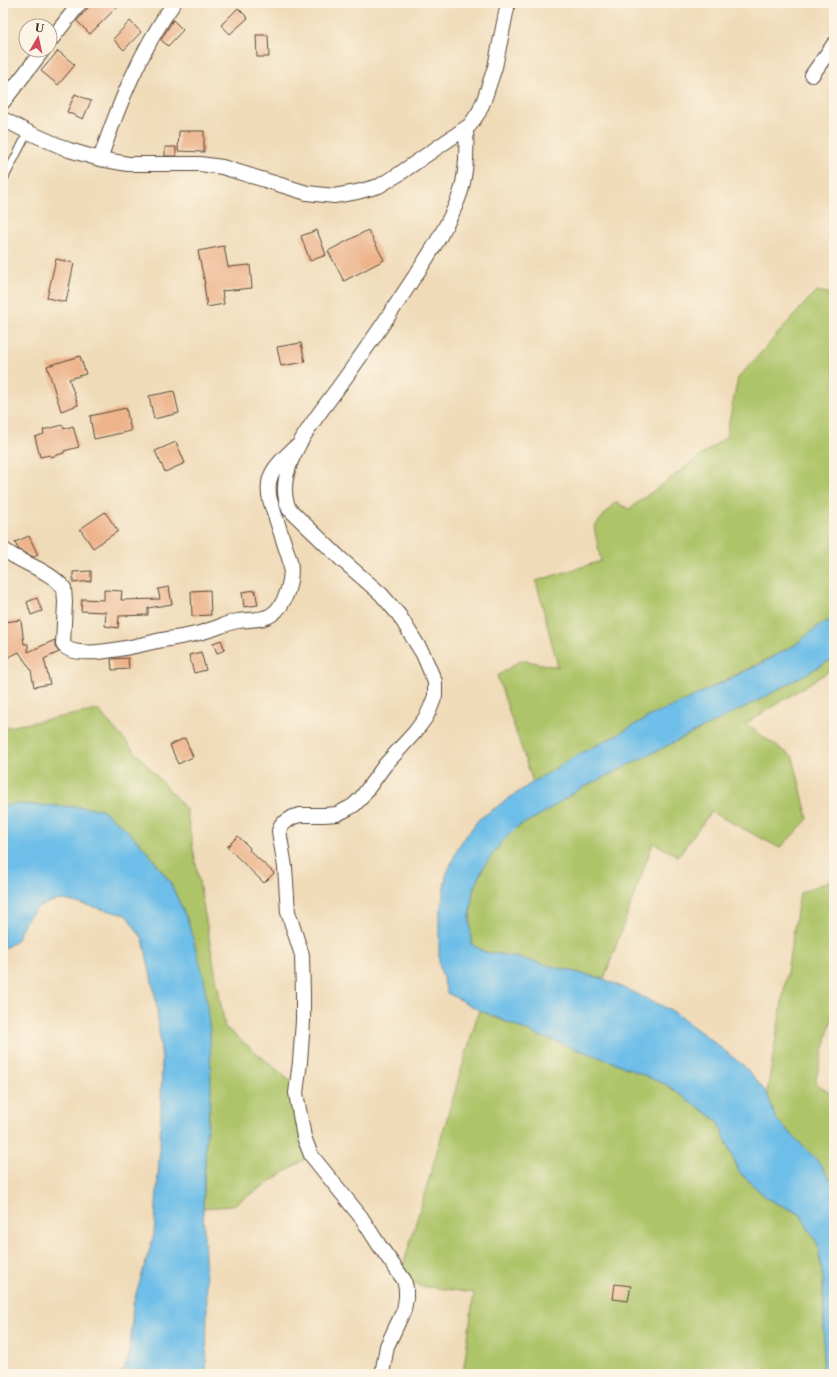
<svg xmlns="http://www.w3.org/2000/svg" width="837" height="1377" font-family="'Libre Caslon Text',serif">
<style>
.green{fill:#aec469;stroke:#747744}
.water{fill:#6dbee8;stroke:#547483}
.building{fill:#edb48c}
.lines{fill:none;stroke-linecap:round;stroke-linejoin:round}
.lane-casing{stroke:#564535;stroke-width:9}
.street-casing{stroke:#564535;stroke-width:16}
.lane{stroke:#fff;stroke-width:7}
.street{stroke:#fff;stroke-width:14}
</style>
<rect width="100%" height="100%" fill="#fcf5e5"/>
<filter id="ink" filterUnits="userSpaceOnUse"><feTurbulence type="fractalNoise" baseFrequency=".025" numOctaves="2"/><feDisplacementMap in="SourceGraphic" scale="8" xChannelSelector="R" yChannelSelector="G"/><feConvolveMatrix kernelMatrix="1 2 1 2 8 2 1 2 1" color-interpolation-filters="sRGB"/></filter>
<filter id="wash" filterUnits="userSpaceOnUse"><feTurbulence type="fractalNoise" baseFrequency=".012" numOctaves="4" result="noise"/><feDisplacementMap in="SourceGraphic" scale="16" xChannelSelector="R" yChannelSelector="G"/><feGaussianBlur stdDeviation="0.9" result="paint"/><feColorMatrix in="noise" values="0 0 0 0 0 0 0 0 0 0 0 0 0 0 0 0 0 1.4 0 .05"/><feComposite in="paint" operator="in"/></filter>
<g filter="url(#wash)">
<rect width="100%" height="100%" fill="#f0dbb9"/>
<path class="green" d="M816 291 834 294V618L818 626 795 645 678 704 652 715 613 737 574 757 533 782 497 676 521 660 558 667 536 581 601 561 594 527 615 502 629 509 726 437 738 378Z
M834 658V668L745 724 793 757 808 819 780 848 711 812 678 856 653 843 604 979 506 955 485 952 471 944 470 918 473 889 484 866 501 843 517 827 542 814 578 790 763 698Z
M98 710 186 809 225 1027 294 1084 307 1158 232 1206 203 1208 206 1140 211 1090 188 921 170 882 146 850 125 828 101 809 78 807 14 804 3 806V728Z
M834 879V1009L815 1083 834 1096V1184L816 1159 776 1119 767 1093 800 893Z
M479 1010 537 1035 613 1062 667 1085 718 1121 739 1172 768 1199 800 1214 818 1245 823 1280 824 1321 823 1362 820 1374H463L474 1293 398 1283Z"/>
<path class="water" d="M834 618V658L763 698 578 790 542 814 517 827 501 843 484 866 473 889 470 918 471 944 485 952 506 955 604 979 671 1010 715 1043 745 1067 767 1093 776 1119 816 1159 834 1184V1374H820L823 1362 824 1321 823 1280 818 1245 800 1214 768 1199 739 1172 718 1121 667 1085 613 1062 537 1035 479 1010 447 993 439 964V920L446 876 458 847 479 819 533 782 574 757 613 737 652 715 678 704 760 664 795 645 818 626Z
M14 804 78 807 101 809 125 828 146 850 170 882 188 921 204 978 210 1034 211 1090 206 1140 203 1208 207 1306 206 1374H121L127 1363 131 1337 133 1304 154 1235 160 1146 162 1060 156 1000 143 939 126 915 65 900 53 901 37 908 25 921 16 941 3 949V806Z"/>
<g id="blocks">
<path class="building" d="M92 3H121L90 34 77 21Z
M238 8 248 18 230 34 221 25Z
M173 20 183 30 168 46 161 40Z
M130 21 141 32 124 50 113 39Z
M256 35H268L269 57H257Z
M58 51 75 65 58 85 41 71Z
M75 94 91 101 83 119 67 112Z
M179 131H204V152L178 151Z
M165 147H176V156H165Z
M317 230 326 255 310 261 301 236Z
M368 230 384 260 344 281 328 251Z
M224 246 228 267 250 265 252 288 222 291 224 304 207 307 204 284H205L198 251Z
M56 259 74 263 66 302 47 298Z
M301 343 305 362 281 366 277 347Z
M80 356 86 374 69 379 78 405 61 411 47 366Z
M174 391 179 413 154 419 149 396Z
M126 408 131 431 94 439 90 416Z
M63 425 64 429 73 426 79 447 64 451V453L51 457 50 455 40 457 35 437 44 434 43 430Z
M176 442 185 463 165 472 155 451Z
M105 512 118 531 93 548 80 529Z
M29 536 38 555 34 557 18 549 15 542Z
M91 571V581L73 583V572Z
M169 587 172 604 148 608V615L119 616 118 628 105 626 106 612 81 611 82 599 104 600V590L122 591 121 600 160 599 158 589Z
M210 590 211 615 192 616 191 591Z
M255 590 258 605 244 607 242 592Z
M37 598 42 611 31 615 27 602Z
M21 620 24 644H28V652L55 640V647L59 652 44 659 50 684 34 687 31 670 19 652 3 660V622Z
M221 640 225 650 217 653 213 643Z
M201 652 206 670 194 673 189 655Z
M128 658 129 669 112 670 111 659Z
M185 738 193 757 178 764 170 745Z
M238 836 250 848 249 850 274 873 264 883 227 847Z
M615 1284 631 1286 628 1301 613 1299Z"/>
</g>
</g>
<g filter="url(#ink)">
<use href="#blocks" fill-opacity="0" stroke="#564535" stroke-width="1"/>
<g class="lines">
<defs>
<path id="lane" d="M3 181 28 132"/>
<path id="street" d="M50 41 80 3
M812 75 834 44
M3 102 43 50
M3 119 28 132 69 150 100 159 128 164H200L222 167 307 193 334 196 357 192 379 186 399 174 470 125 479 112 484 100 495 67 508 3
M100 159C119 104 140 51 174 3
M3 549C22 564 48 569 64 588L65 602 63 644C72 662 136 646 153 642 170 638 189 637 206 631 217 628 227 623 238 621 249 619 261 621 271 615 287 605 293 578 290 561L270 500C264 475 277 464 294 448
M382 1374 387 1346 404 1310 406 1298V1288L404 1280 379 1245 361 1217 311 1155 304 1137 296 1093 300 1062 303 1021V994L302 955 288 912 285 867 279 831 281 825 293 817 300 815H324L337 814 349 808 354 805 361 798 385 765 415 732 426 717 430 709 435 696V682L423 654 399 615 381 594 342 560 289 509C282 493 285 475 292 459 303 433 321 411 338 388 364 352 389 316 413 279 430 254 452 220 461 191 467 171 467 149 466 128"/>
</defs>
<use href="#lane" class="lane-casing"/>
<use href="#street" class="street-casing"/>
<use href="#lane" class="lane"/>
<use href="#street" class="street"/>
</g>
</g>
<rect width="837" height="1377" fill="none" stroke="#fcf5e5" stroke-width="16"/>
<g transform="translate(38 38) rotate(9)"><circle r="19" fill="#fcf5e5" stroke="#afa495"/>
<path d="M0-3L7 15L0 10L-7 15Z" fill="#d1495b"/>
<text y="-6" font-size="11" font-weight="bold" text-anchor="middle" fill="#3b2a1e">U</text>
</g>
</svg>
